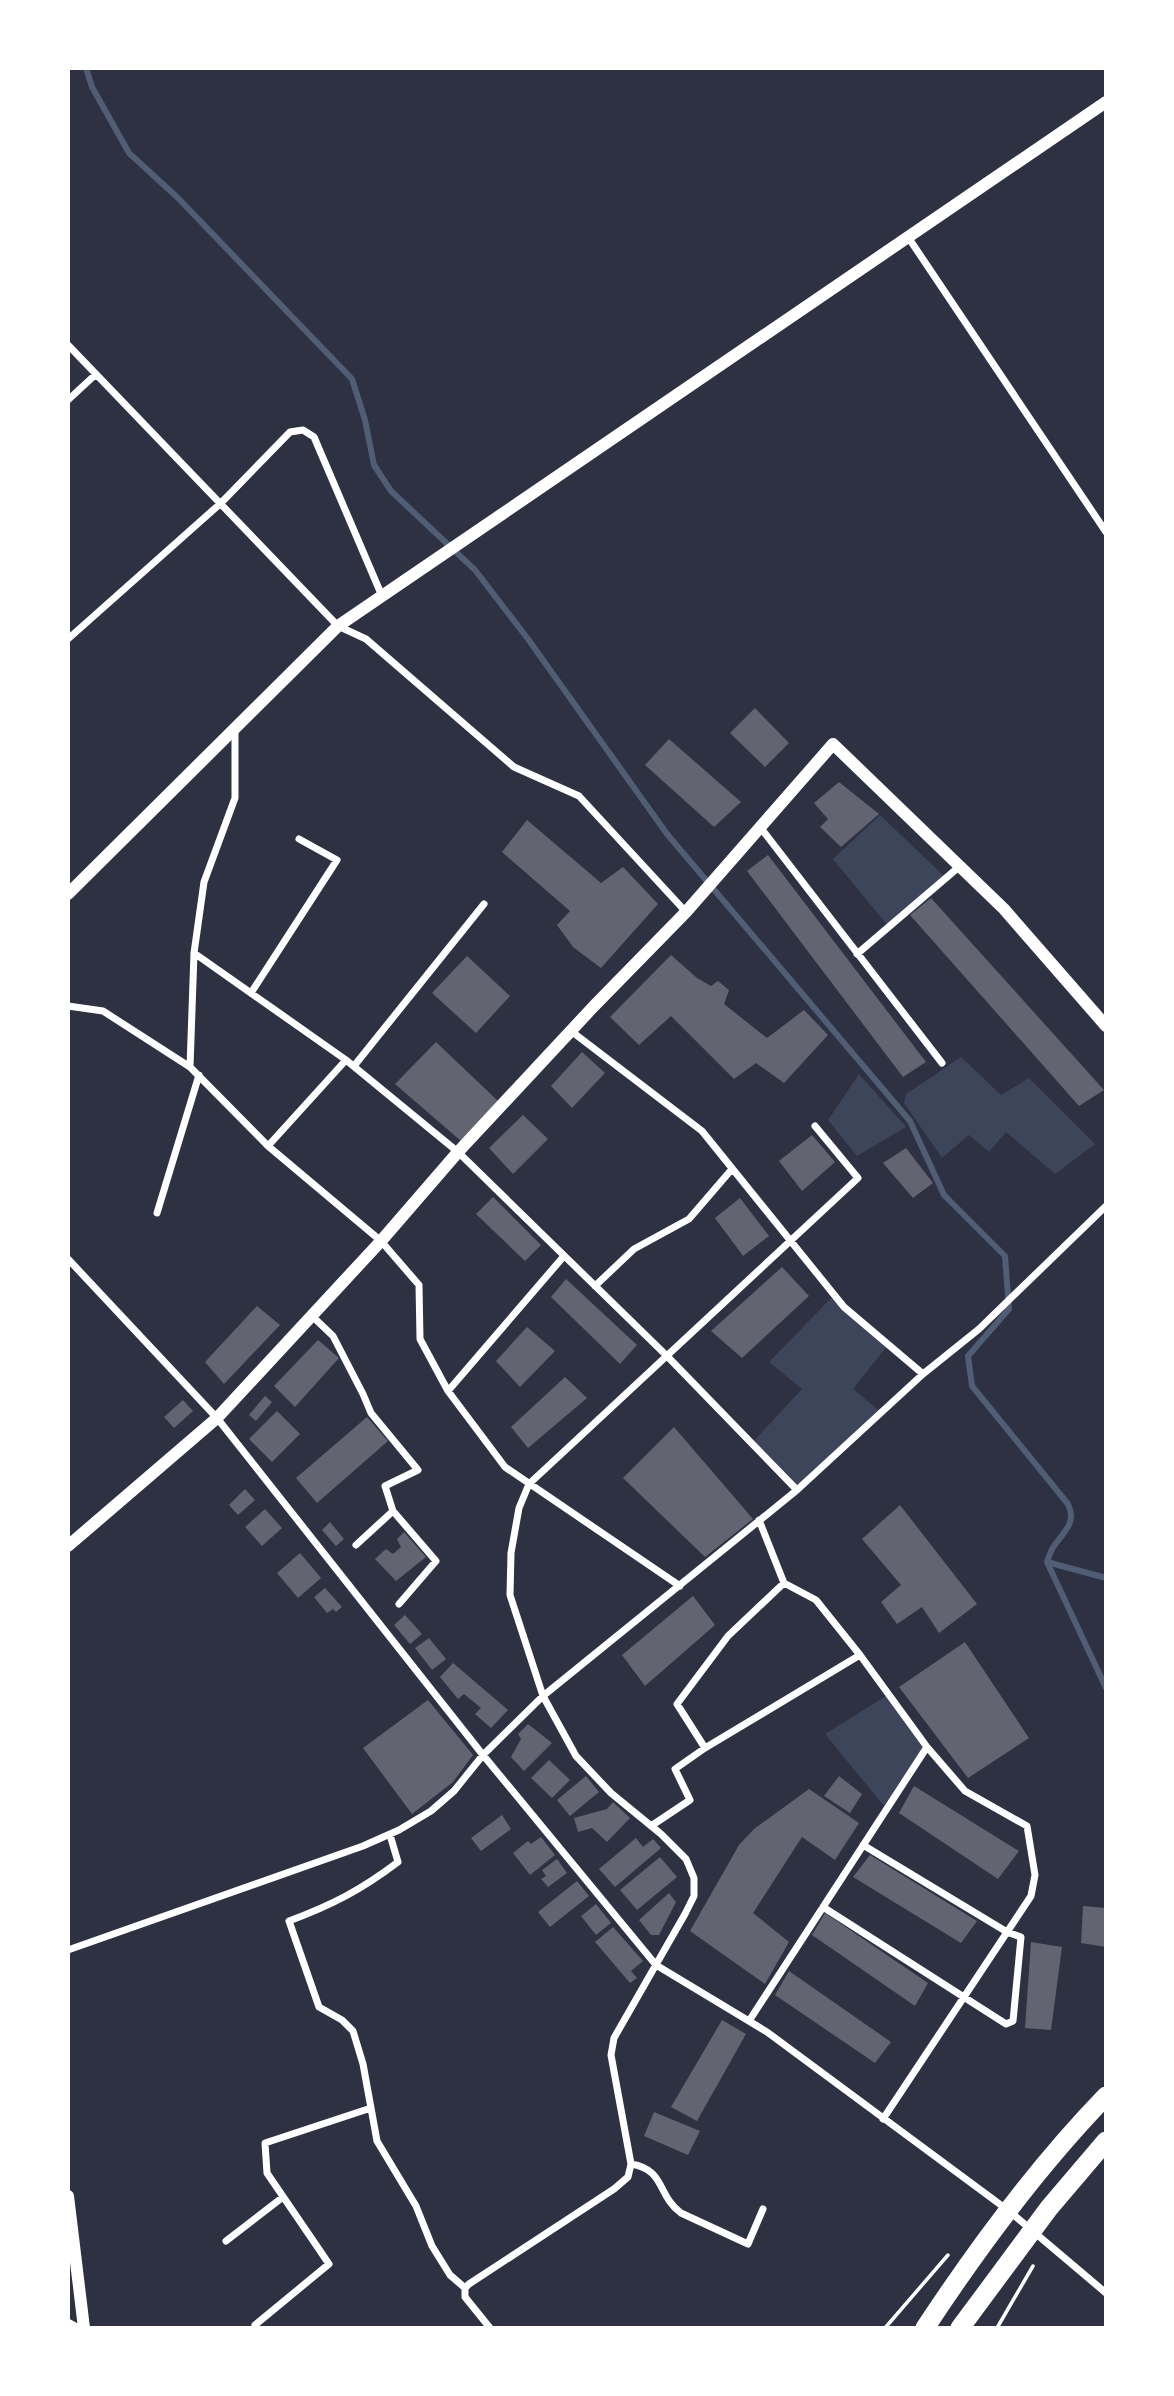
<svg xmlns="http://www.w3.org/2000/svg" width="1174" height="2396" font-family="Rubik,sans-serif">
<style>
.green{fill:#3c4559}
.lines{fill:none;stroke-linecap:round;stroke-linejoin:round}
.stream{stroke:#4f5d75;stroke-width:6}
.building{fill:#626471}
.path{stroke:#fff;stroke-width:3.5}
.minor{stroke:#fff;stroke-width:7}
.tertiary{stroke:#fff;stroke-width:12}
.trunk{stroke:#fff;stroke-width:19}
</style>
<rect width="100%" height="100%" fill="#2d3142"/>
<path class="green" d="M880 815 946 878 888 926 833 859Z
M961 1057 1001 1095 1029 1078 1095 1144 1055 1174 1006 1132 989 1152 969 1135 942 1158 904 1103 906 1094Z
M859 1074 906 1127 857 1156 828 1120Z
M834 1295 888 1345 853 1389 882 1413 797 1490 751 1444 749 1446 802 1389 769 1362Z
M886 1696 926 1747 884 1806 825 1734Z"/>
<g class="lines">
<path class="stream" d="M86 68 92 87 129 153 178 198 352 379 365 420 374 465 391 491 475 570 528 639 667 834 910 1121 944 1195 1005 1256 1009 1309 968 1356 972 1386 1068 1504C1077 1523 1064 1531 1054 1546 1051 1550 1049 1556 1047 1562L1106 1578
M1047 1562 1106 1688"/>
</g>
<path class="building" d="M755 708 789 743 765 767 730 733Z
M669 739 741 802 714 827 645 765Z
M839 782 879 814 841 847 820 827 828 819 814 803Z
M527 820 601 883 623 867 658 904 601 968 573 947 557 925 570 911 502 852Z
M768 855 926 1062 903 1077 747 871Z
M931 898 1104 1090 1079 1106 910 915Z
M671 955 697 978 711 986 718 981 729 990 724 1004 767 1038 804 1010 828 1035 784 1083 756 1063 734 1079 671 1016 639 1045 610 1017Z
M467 956 510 996 476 1033 432 993Z
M436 1042 498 1101 461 1141 395 1084Z
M582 1052 605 1073 572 1108 551 1086Z
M523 1115 548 1139 513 1174 489 1148Z
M812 1135 835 1162 802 1191 779 1161Z
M906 1148 933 1183 913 1198 883 1163Z
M493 1197 541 1245 525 1261 476 1214Z
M740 1198 769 1236 743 1256 715 1218Z
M782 1267 809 1296 742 1358 711 1331Z
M566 1279 637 1345 620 1364 551 1297Z
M257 1306 280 1325 224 1384 205 1362Z
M527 1327 555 1351 520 1387 496 1361Z
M318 1340 339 1358 295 1407 274 1386Z
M565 1377 587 1398 528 1448 511 1427Z
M265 1396 272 1402 256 1421 249 1415Z
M183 1400 193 1411 174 1428 164 1417Z
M277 1411 300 1434 272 1462 249 1439Z
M367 1417 388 1441 317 1503 296 1478Z
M674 1427 753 1519 705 1557 623 1478Z
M245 1489 255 1500 238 1515 229 1505Z
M900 1505 977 1604 939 1633 922 1607 897 1624 881 1602 901 1585 862 1539Z
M265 1509 282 1528 262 1546 245 1527Z
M330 1522 344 1539 336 1546 322 1530Z
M404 1532 426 1557 396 1581 375 1559 386 1549 393 1554 401 1547 397 1539Z
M300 1553 321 1578 298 1598 277 1573Z
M325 1588 342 1607 336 1612 333 1609 327 1613 314 1597Z
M693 1596 715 1625 645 1686 622 1655Z
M405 1615 422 1634 410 1644 394 1625Z
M429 1638 446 1659 432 1670 415 1648Z
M965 1642 1029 1738 968 1778 899 1687Z
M453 1663 508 1710 491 1728 475 1714 481 1708 464 1694 458 1699 440 1677Z
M428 1700 473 1755 453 1782 412 1814 363 1748Z
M528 1724 552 1743 524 1771 511 1757 521 1739 518 1734Z
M549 1760 570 1780 552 1798 531 1778Z
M586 1776 599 1792 570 1816 557 1800Z
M839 1776 862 1794 850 1813 824 1796Z
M914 1786 1019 1851 998 1879 899 1813Z
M809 1789 859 1823 835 1860 802 1837 753 1913 789 1942 765 1984 690 1931 739 1845 754 1829Z
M613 1802 630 1818 607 1842 592 1828 578 1832 574 1818 607 1809Z
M502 1815 511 1829 481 1851 471 1838Z
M541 1837 555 1855 530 1875 513 1853 528 1841 531 1844Z
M636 1838 643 1847 653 1839 661 1848 615 1887 599 1869Z
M870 1855 977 1921 961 1943 853 1877Z
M660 1857 677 1877 637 1910 620 1890Z
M557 1859 567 1873 548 1887 541 1879 546 1876 542 1870Z
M577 1881 589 1896 550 1927 538 1912Z
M669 1893 676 1902 659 1935H651L639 1920Z
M596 1904 611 1923 596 1935 581 1916Z
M1083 1906 1106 1908V1947L1081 1943Z
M825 1913 928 1983 915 2006 812 1935Z
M613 1927 643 1961 631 1971 637 1978 630 1983 595 1942Z
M1031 1942 1062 1947 1051 2030 1025 2028Z
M789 1971 891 2042 875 2063 775 1995Z
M722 2020 746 2034 697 2121 671 2107Z
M654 2112 700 2131 688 2155 644 2136Z"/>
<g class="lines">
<path class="path" d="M885 2328 948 2255
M997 2328 1033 2266"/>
<path class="minor" d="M908 237 1106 532
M68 345 338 626 366 639 514 767 579 796 686 912
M68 400 95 375
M68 639 221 503 290 432 303 430 314 437 382 596
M760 827 942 1063
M194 953 346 1060 458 1152 668 1357 797 1490
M857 954 960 866
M251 993 337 860 299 839
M68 1006 103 1011 190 1067 268 1146 381 1241 419 1285 420 1339 448 1391 505 1467 680 1586
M571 1031 702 1131 844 1307 923 1374
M354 1066 484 904
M190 1067 194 953 204 882 235 798V728
M268 1146 346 1060
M157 1213 199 1075
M68 1259 217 1418 483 1755 656 1965 767 2032 1009 2211 1106 2293
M595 1286 634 1249 689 1219 732 1169
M312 1316 333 1336 363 1394 371 1413 418 1470 385 1486 393 1511 436 1561 399 1604
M448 1391 564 1256
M759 1520 784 1583 816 1600 860 1655 927 1747 965 1791 1027 1826 1035 1875 1031 1896 883 2119
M356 1545 393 1511
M705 1748 677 1704 728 1636 784 1583
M651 1826 690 1800 675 1769 705 1748 860 1655
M390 1835 398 1862C361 1890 332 1905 289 1921L319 2007 342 2020 353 2031 363 2064 377 2141 416 2206 432 2246 450 2275 465 2288
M823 1907 1006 2024 1013 2021 1021 1937 1007 1932 863 1845
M68 1950 363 1846 399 1830 431 1811 454 1791 483 1755 543 1696 797 1490 923 1374 979 1329 1106 1206
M749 2021 927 1747
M631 2164C666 2170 656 2194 681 2213L748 2244 763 2209
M226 2241 283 2197
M68 2322 79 2328
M255 2325 329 2264 267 2173 265 2143 371 2108
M490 2328 465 2297V2288L469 2284 614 2189 628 2177 631 2164 611 2055 614 2038 685 1914 694 1896V1878L686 1859 661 1834 611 1793 576 1756 543 1696 510 1595 511 1553 519 1508 529 1484 858 1178 815 1126"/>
<path class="tertiary" d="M68 894 338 626 1106 102
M68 1546 217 1418 381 1241 458 1152 594 1006 686 912 833 744 1004 909 1106 1026
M68 2196 84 2328"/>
<path class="trunk" d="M925 2328C979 2246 1038 2166 1106 2096
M960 2328 1049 2208 1106 2141"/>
</g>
<rect width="1174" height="2396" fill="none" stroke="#ffffff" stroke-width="140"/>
</svg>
